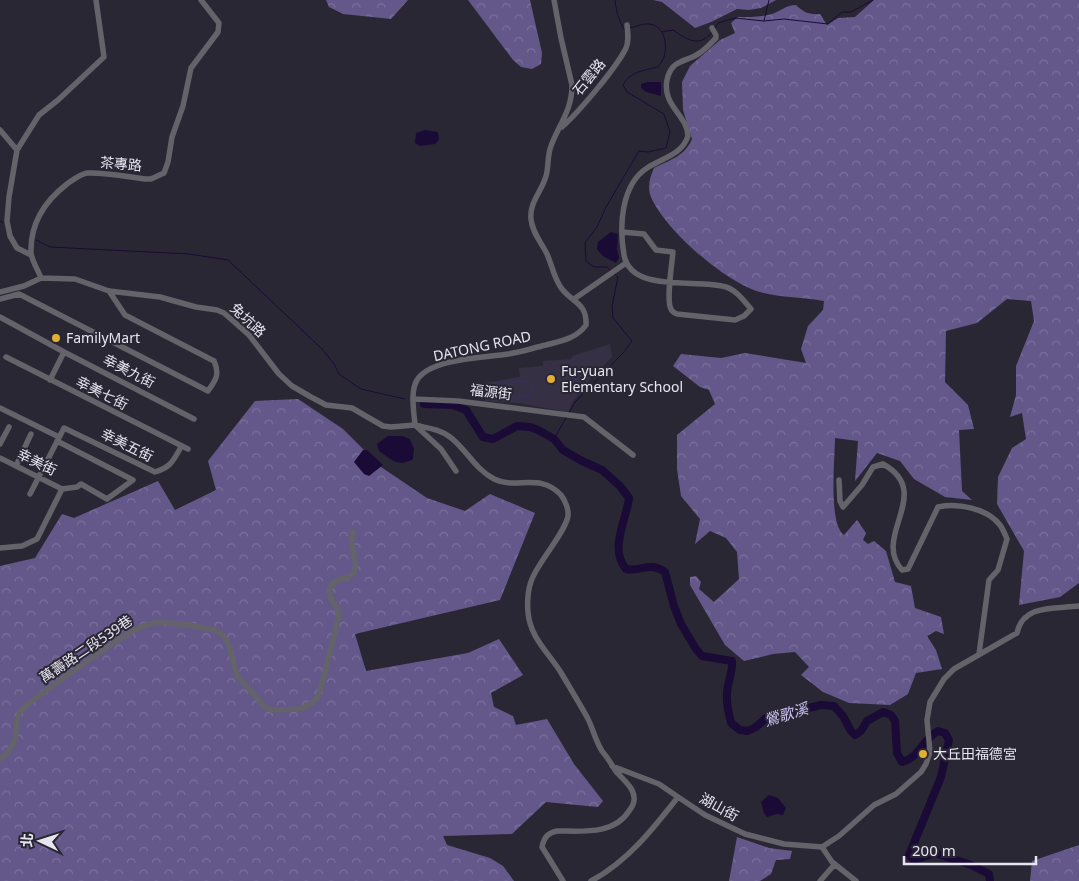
<svg xmlns="http://www.w3.org/2000/svg" width="1079" height="881" font-family="'Noto Sans','Noto Sans TC',sans-serif">
<style>
.built{fill:#353044}
.grass{fill:#362f4d;fill-rule:evenodd}
.forest{fill:url(#forest-crowns)}
.water{fill:#1a0a36}
.lines{fill:none;stroke-linecap:round;stroke-linejoin:round}
.stream{stroke:#1a0a36;stroke-width:1}
.river{stroke:#1a0a36;stroke-width:8}
.minor{stroke:#64636a;stroke-width:5.5}
.poi-dot{fill:#e2ae34;stroke:#2a2735;stroke-width:2}
.labels{text-anchor:middle;stroke-width:4;stroke-linejoin:round;paint-order:stroke}
.street-label{font-size:14px;fill:#e7e5ef;stroke:#2a2735}
.poi-label{font-size:14px;fill:#e7e5ef;stroke:#2a2735;text-anchor:start}
.water-label{font-size:15px;font-style:italic;fill:#cfc5f5;stroke:#2a2735}
</style>
<defs>
<pattern id="forest-crowns" width="20" height="18" patternUnits="userSpaceOnUse" patternTransform="scale(1.25)"><rect width="20" height="18" fill="#64588b"/><path d="M2 6a3 3 0 1 1 6 0M12 15a3 3 0 1 1 6 0" fill="none" stroke="#7a709c"/></pattern>
</defs>
<rect width="100%" height="100%" fill="#2a2735"/>
<path class="built" d="M610 344 612 357 589 380 573 402 568 412 517 403 485 401 484 383 520 377 519 368 543 366V361L571 359 572 356Z"/>
<path class="grass" d="M579 368 580 385 570 386 569 369Z
M525 379C536 381 538 391 530 398L499 401 491 395 492 385 497 382ZM524 382C529 383 532 386 531 391 525 398 502 400 495 394V389L499 385Z"/>
<path class="forest" d="M326 0H408L391 19 343 14 329 7Z
M468 0H530L542 53 541 64 532 69 521 67 513 60Z
M653 0H776L761 8 749 10 737 9 711 22 695 28 662 2Z
M874 0H1079V583L1060 597 1019 605 1024 551 997 504 998 477 1012 448 1026 439 1022 413 1010 417 1016 395V366L1034 321 1031 301 1007 299 977 323 946 331 945 382 968 405 974 429 959 430 962 491 972 500 945 497 914 479 900 461 877 453 855 481 858 441 835 438C835 458 828 524 844 535L857 520 866 533 863 540 868 544 874 541 886 551 895 582 911 586 915 608 941 617 944 634 936 631 927 636 936 650 942 669 916 673 908 694 890 705 849 703 823 692 801 675 809 667 795 652 773 654 744 661 725 645 690 585V577L696 576 701 582 699 589 714 602 739 579 737 552 726 538 710 531 695 544 700 519 681 496 677 469V435L715 404 709 390 700 387 673 366 681 354 721 358 745 353 806 363 801 349 808 326 823 310 824 301C803 297 780 298 760 292 725 282 665 230 651 197 647 187 650 177 654 168 670 160 685 156 692 139L683 110 682 82 690 66 720 40 735 33 731 23 738 17C749 17 761 17 772 14 781 11 786 5 796 5 803 12 809 15 820 14L827 25 838 18 855 17Z
M298 399 343 429 381 467 427 498 465 511 490 494 535 513 500 600 355 634 366 671 468 653 499 639 523 675 491 693 494 707 513 716 516 725 547 719 574 764 603 801 598 807 546 802 512 834 443 836 447 845 490 858 503 866 514 881H0V566L35 558 62 514 74 518 158 481 175 510 216 490 208 461 255 401Z
M737 837 769 848 792 851 790 859 776 860 771 874 760 881H729Z
M1079 845V881H1030L1032 861Z"/>
<path class="water" d="M647 82H661V96L646 92 641 88V84Z
M425 130 438 132 439 140 435 144 420 146 415 143 416 133Z
M611 232 618 234 617 249 619 258 616 263 603 256 597 249 598 242Z
M388 436H402L410 439 414 449 413 459C398 468 391 459 379 451L377 444Z
M363 450H367L383 465 369 476 364 474 354 462Z
M769 795 778 798 786 808 783 815 777 814 767 817 764 813 761 802Z"/>
<g class="lines">
<path class="stream" d="M615 0C615 7 620 24 624 29
M764 21 769 0
M715 28 718 23 735 18 764 21 784 19 828 24 842 12H851L873 0
M662 32 673 30C685 38 699 49 711 33
M0 221 3 223
M36 240 50 247 189 254 228 260 322 349 334 364 339 374 361 389 405 399
M610 270 607 267H594L586 261 585 243 597 227 606 207 639 151 648 152 666 148 670 132 664 114 627 92 623 85C629 72 645 70 658 67 660 64 663 60 664 57 668 43 664 23 646 24 641 24 635 27 630 28
M569 413 574 403 623 353 632 341 613 318 612 306 618 277 615 274
M554 439 567 416"/>
<path class="river" d="M424 404 453 405 466 410 483 437 493 439 517 426 530 427 538 430 554 439 563 450 582 461 602 470 620 486 629 498C626 521 609 549 626 569 642 572 649 561 665 572L674 606 681 624 696 649 702 656 732 661C733 673 727 683 727 694 726 704 729 714 731 723L740 730 748 731 756 727 766 718 821 705 834 706 843 716 851 731 855 735 861 731 867 721 883 712 891 715 895 721 897 753 902 762C919 758 922 740 938 731L945 733 949 740 941 777 909 855 914 860 935 853 971 865 989 874 990 881"/>
<path class="minor" d="M554 0 561 38 572 85C572 111 559 124 551 146 547 156 549 166 546 176 542 191 529 203 531 219 532 232 541 242 547 254 552 265 554 279 562 289 573 303 587 303 586 325 576 339 561 341 546 345 533 348 521 352 508 354 484 358 431 358 417 380 410 392 414 412 415 425 427 428 440 429 450 437 466 449 475 469 494 479 516 490 540 472 561 495 565 500 569 510 568 516 565 533 539 561 532 579 528 588 527 602 528 612 530 637 547 651 560 671 569 686 578 701 587 717 593 728 595 740 602 751 607 757 611 763 615 770 621 778 633 786 634 797 635 802 632 807 629 811 614 835 582 831 557 831 547 833 544 838 542 847L563 881
M562 127C578 113 617 67 626 48 629 41 628 33 627 25
M0 130 17 150
M622 232 644 234 656 250 673 252C672 263 666 301 671 309 672 312 674 313 677 314L735 320 744 316 751 309C744 301 736 290 726 287 698 278 631 294 624 255 619 226 621 185 647 168 662 158 682 155 688 136 687 114 662 106 667 80 668 75 670 70 674 66 681 60 691 59 698 54 705 50 710 44 716 38V35L712 28
M31 255 17 248 10 236 7 221 9 197 17 150 39 115 58 100 104 57 96 0
M41 278C38 270 32 261 31 253 30 224 45 201 67 184 73 180 80 174 87 173 106 172 127 177 145 179H151L164 173 168 162 172 137 183 106 191 68 218 32 219 23 201 0
M0 292 24 286 41 278 75 279 109 291 160 297 196 307 217 310 224 313 249 335 279 374 292 386 311 397 326 405 352 408 383 426 391 427 415 425 441 449 456 471
M0 299 19 294 208 391C216 380 220 374 214 361L125 315 109 291
M574 299 626 263
M0 317 64 352 194 419
M6 357 188 449
M50 380 64 352
M413 399 458 401 584 417 633 455
M0 408 59 437
M57 441 133 480 107 499 81 484 77 487 62 489
M0 444 9 427
M0 458 62 489
M16 466 31 434
M839 480 840 501 843 507 862 485 873 467 883 464C935 493 871 536 902 570L908 569 938 507C958 503 987 508 1000 525 1003 529 1005 534 1007 539L998 570 989 580 979 654
M30 494 64 428 155 472C171 467 173 461 181 447
M0 548 22 546 37 539 62 489
M0 759 8 752 15 740 17 719 20 712 27 705 60 680 124 636 143 626 158 622 190 625 214 630 223 635 229 645 237 676 266 708 271 710C289 709 308 713 319 695L339 616 338 610 330 597V587L332 583 340 579 350 577C361 567 353 558 352 545 351 541 352 536 353 532
M612 766 659 784 678 797
M822 847 839 836 874 805 896 794 921 772 926 764 930 752 927 720 930 702 944 679 954 669 1017 633C1023 604 1054 609 1079 606
M591 881C627 862 653 829 678 797L705 815 745 834 784 844 822 847 832 862 856 881
M820 881 835 864"/>
</g>
<g class="poi-dot">
<circle cx="56" cy="338" r="5"/>
<circle cx="551" cy="379" r="5"/>
<circle cx="923" cy="754" r="5"/>
</g>
<g class="labels">
<g class="street-label">
<text transform="translate(589 77) rotate(-51)" y="5">石雲路</text>
<text transform="translate(121 164) rotate(5)" y="5">茶專路</text>
<text transform="translate(248 320) rotate(43)" y="5">兔坑路</text>
<text transform="translate(482 346) rotate(-12)" y="5">DATONG ROAD</text>
<text transform="translate(129 371) rotate(27)" y="5">幸美九街</text>
<text transform="translate(491 392) rotate(7)" y="5">福源街</text>
<text transform="translate(102 393) rotate(27)" y="5">幸美七街</text>
<text transform="translate(127 445) rotate(26)" y="5">幸美五街</text>
<text transform="translate(37 462) rotate(26)" y="5">幸美街</text>
<text transform="translate(86 649) rotate(-34)" y="5">萬壽路二段539巷</text>
<text transform="translate(719 807) rotate(29)" y="5">湖山街</text>
</g>
<g class="poi-label">
<text x="66" y="343">FamilyMart</text>
<text x="561" y="376">Fu-yuan<tspan x="561" dy="16">Elementary School</tspan></text>
<text x="933" y="759">大丘田福德宮</text>
</g>
<g class="water-label">
<text transform="translate(786 715) rotate(-17)" y="5">鶯歌溪</text>
</g>
</g>
<g transform="translate(40 841) rotate(274)" stroke="#2a2735" stroke-width="4" paint-order="stroke">
<path d="M0-4L9 19L0 12L-9 19Z" fill="#e7e5ef"/>
<text y="-8" font-size="14" font-weight="bold" text-anchor="middle" fill="#e7e5ef">北</text>
</g>
<path d="M904 856v8h132v-8" fill="none" stroke="#e7e5ef" stroke-width="2.5"/>
<text x="912" y="856" font-size="15" fill="#e7e5ef" stroke="#2a2735" stroke-width="4" paint-order="stroke">200 m</text>
</svg>
